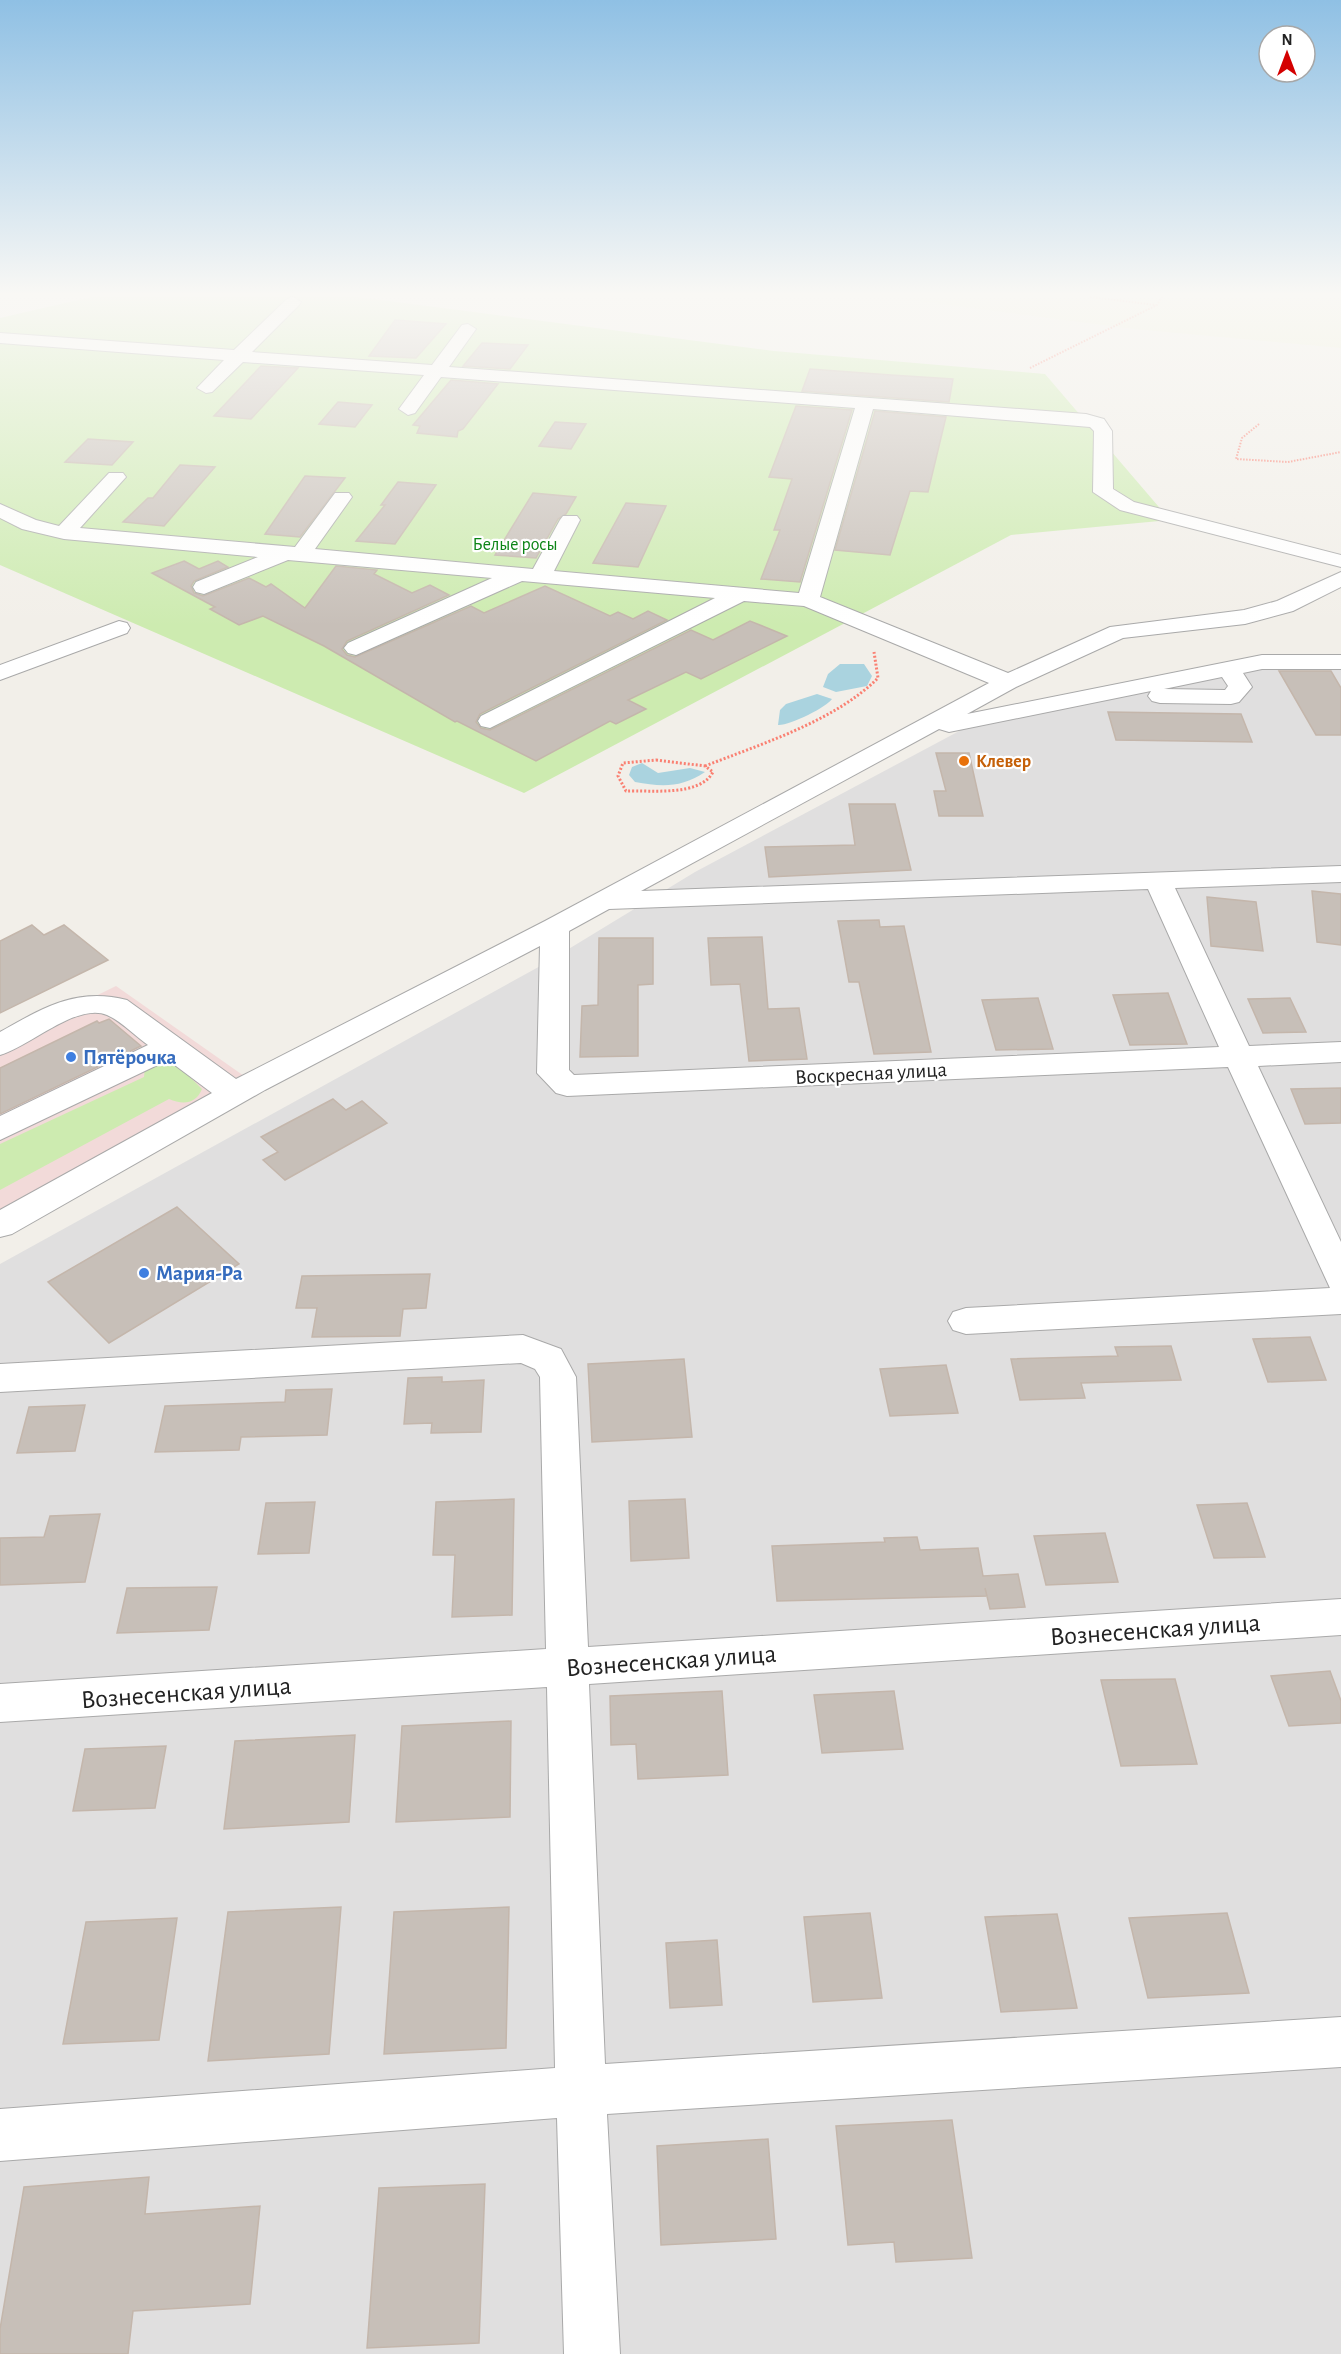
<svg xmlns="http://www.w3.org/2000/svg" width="1341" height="2354" font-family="'Alegreya Sans',sans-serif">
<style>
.residential{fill:#e0dfdf}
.commercial{fill:#f2dad9}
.farmland{fill:#eef0d5}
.grass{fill:#cdebb0}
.water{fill:#aad3df}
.building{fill:#c7bfb8;stroke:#c4b6ab;stroke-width:1.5}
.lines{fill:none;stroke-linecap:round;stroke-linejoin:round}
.minor-casing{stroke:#a9a9a9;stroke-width:2}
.path-far1{stroke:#fa8072;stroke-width:2;stroke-dasharray:1.5 1.5;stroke-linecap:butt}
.path{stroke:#fa8072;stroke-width:3;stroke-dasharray:2 2;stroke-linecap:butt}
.minor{fill:#fff;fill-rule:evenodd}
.food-dot{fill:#e8710a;stroke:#fff;stroke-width:2}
.shop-dot{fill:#3f7fe0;stroke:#fff;stroke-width:2}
.labels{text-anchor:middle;stroke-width:4.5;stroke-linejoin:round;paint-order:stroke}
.far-park-label{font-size:18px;fill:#0c8416;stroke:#fff}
.far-food-label{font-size:18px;font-weight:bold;fill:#c56008;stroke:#fff;text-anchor:start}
.shop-label{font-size:21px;font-weight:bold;fill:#366cbe;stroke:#fff;text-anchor:start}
.street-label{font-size:21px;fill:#222;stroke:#fff}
.near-street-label{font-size:26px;fill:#222;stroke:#fff}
</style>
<rect width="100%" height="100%" fill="#f2efe9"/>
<path class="residential" d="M1287 662H1341V2354H0V1264L544 964 695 872 963 729Z"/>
<path class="commercial" d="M116 986 254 1083 0 1229V1043Z"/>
<path class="farmland" d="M887 297H1341V348L1134 329Z"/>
<path class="grass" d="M91 297H358L774 351 1045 374 1170 520 1011 535 524 793 0 565V318Z
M171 1058 202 1089C196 1104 183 1105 169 1099L0 1190V1144L144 1077 145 1067Z"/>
<path class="water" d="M840 664H864L872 676 867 686 836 692 823 687 828 674Z
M817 694 832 699C827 707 789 726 778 725L780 710 786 704Z
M642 763 658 773 690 768 705 772C681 788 662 787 635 782L629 775 632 767Z"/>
<path class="building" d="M395 320 446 324 416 358 369 356Z
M482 343 528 345 510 369 463 366Z
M261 366 298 368 251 419 214 416Z
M810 369 891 375 953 379 949 402 802 391Z
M451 380 498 384 463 429 458 431 457 437 417 433 420 426 413 425Z
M338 402 372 405 355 427 319 424Z
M796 406 852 410 800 582 761 579 780 530H774L792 479 769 477Z
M875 411 946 417 928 492 910 491 890 555 835 550Z
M555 422 586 424 571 449 539 446Z
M88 439 133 442 112 465 65 462Z
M180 465 215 467 164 526 123 522 148 498H153Z
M305 476 345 478 300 537 265 534Z
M398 482 436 485 395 544 356 541 385 505H381Z
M533 493 576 497 566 514 558 519 536 558 495 555Z
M626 503 666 506 638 567 593 563Z
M184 561 199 569 218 561 228 567 194 581 191 586 194 593 203 596 249 578 266 587 271 584 305 608 336 566 377 570 374 574 412 593 430 585 449 595 347 641 342 649 347 655 355 657 471 606 484 613 545 586 610 616 618 612 633 619 648 611 667 620 480 714 476 722 481 728 490 730 691 630 713 640 750 621 787 636 701 679 686 672 628 700 646 709 616 724 610 721 536 761 457 721 455 722 324 646 263 616 239 625 210 609 215 607 152 573Z
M1279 671H1331L1341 688V735H1316Z
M1108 712 1241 714 1252 742 1116 740Z
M936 753H969L983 816H939L934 791H946Z
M849 804H895L911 870 769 877 765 847 855 845Z
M1312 891 1341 894V945L1317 942Z
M1207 897 1256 902 1263 951 1211 946Z
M879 920 880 927 904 926 931 1052 874 1054 859 982H849L838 921Z
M32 925 44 935 64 925 108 960 0 1013V941Z
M762 937 768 1009 799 1008 807 1059 749 1061 740 984 711 985 708 938Z
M599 938H653V984L638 985V1056L580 1057 582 1006 598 1005Z
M1168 993 1187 1044 1130 1045 1113 995Z
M1038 998 1053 1049 996 1050 982 1000Z
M1290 998 1306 1032 1263 1033 1248 999Z
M109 1019 141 1046 0 1114V1068L97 1021 99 1023Z
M1341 1088V1123L1305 1124 1291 1089Z
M333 1099 346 1110 362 1101 387 1123 285 1180 263 1160 278 1152 261 1137Z
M177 1207 239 1264 109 1343 48 1282Z
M430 1274 426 1308 403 1309 400 1336 312 1337 317 1308H296L302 1276Z
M1310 1337 1326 1380 1268 1382 1253 1339Z
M1171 1346 1181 1380 1081 1383 1085 1398 1020 1400 1011 1359 1118 1356 1115 1347Z
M684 1359 692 1437 592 1442 588 1364Z
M946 1365 958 1413 890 1416 880 1369Z
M442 1377V1382L484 1380 481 1432 431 1433 432 1423 404 1424 408 1378Z
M332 1389 327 1435 241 1437 239 1450 155 1452 165 1406 285 1402 286 1390Z
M85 1405 75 1451 17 1453 29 1407Z
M514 1499 512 1615 452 1617 455 1555H433L436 1502Z
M685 1499 689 1558 631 1561 629 1501Z
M315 1502 309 1553 258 1554 266 1503Z
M1247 1503 1265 1557 1214 1558 1197 1505Z
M100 1514 85 1582 0 1585V1538L44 1537 50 1516Z
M1105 1533 1118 1582 1046 1585 1034 1536Z
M917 1537 920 1550 978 1548 983 1576 1018 1574 1025 1607 990 1609 985 1588 987 1596 777 1601 772 1546 885 1542 884 1538Z
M217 1587 209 1630 117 1633 127 1588Z
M1330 1671 1341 1701V1723L1289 1726 1271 1676Z
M1175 1679 1197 1764 1121 1766 1101 1680Z
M722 1691 728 1775 638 1779 636 1744 611 1745 610 1696Z
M894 1691 903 1749 822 1753 814 1695Z
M511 1721 510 1817 396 1822 402 1726Z
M355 1735 349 1822 224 1829 235 1741Z
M166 1746 155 1808 73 1811 85 1749Z
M341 1907 329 2054 208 2061 228 1912Z
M509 1907 506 2048 384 2054 394 1912Z
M870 1913 882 1998 813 2002 804 1917Z
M1227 1913 1249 1993 1148 1998 1129 1918Z
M1057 1914 1077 2008 1001 2012 985 1917Z
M177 1918 159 2040 63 2044 86 1922Z
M717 1940 722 2005 670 2008 666 1943Z
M952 2120 972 2258 896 2262 894 2242 848 2245 836 2126Z
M768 2139 776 2239 661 2245 657 2146Z
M149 2177 145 2214 260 2206 250 2304 133 2311 128 2354H0V2329L24 2187Z
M485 2184 479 2343 367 2348 379 2188Z"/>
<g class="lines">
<defs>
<path id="minor" d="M293 297 301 302 299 305 252 352 432 365 462 325 468 324 476 329 449 367 1086 414 1104 419 1112 431 1113 489 1134 502 1341 555V567L1120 510 1093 492 1094 431 1090 427 873 409 820 597 1008 673 1110 627 1244 610 1277 601 1341 572V587L1293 611 1245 624 1123 638 1016 687 967 714 1262 655H1341V669H1262L1243 673 1252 687 1239 702 1231 704 1160 703 1152 701 1148 696 1151 691 949 732 939 729 641 891 1341 866V882L1175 888 1249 1046 1341 1042V1062L1258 1066 1341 1242V1314L966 1334 953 1330 948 1321 953 1312 966 1308 1330 1288 1228 1067 567 1096 556 1093 537 1073 540 946 265 1090 12 1234 0 1237V1210L212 1093 168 1060 0 1140V1116L148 1045C135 1036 121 1021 107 1015 77 1002 29 1047 0 1055V1032C43 1008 76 987 127 1000L236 1079 545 921 989 683 804 606 744 601 490 728 481 726 478 721 481 716 715 598 522 581 356 655 348 653 344 648 348 643 492 578 288 560 204 594 196 592 193 587 196 582 258 557 64 539 22 529 0 518V504L36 520 59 526 109 473H123L126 477 80 528 295 547 335 493H349L352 497 315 549 533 569 560 520 563 516H577L580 520 554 571 799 593 855 408 441 377 415 413 408 415 399 409 424 375 243 362 212 392 206 393 197 388 224 360 0 343V333L234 350 287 299ZM1222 677 1228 686 1225 690 1164 689ZM1148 889 1219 1047 574 1075 569 1070V931L609 909Z
M119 621 127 623 130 628 127 633 0 680V665Z
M523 1335 561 1349 576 1377 588 1647 1341 1599V1635L589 1684 605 2064 1341 2017V2067L607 2114 620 2354H564L557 2118 0 2161V2109L555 2068 547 1687 0 1722V1684L546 1649 540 1377 535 1369 521 1363 0 1392V1364Z"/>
</defs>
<use href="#minor" class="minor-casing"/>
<path class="path-far1" d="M1090 297 1156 305
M1030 368 1157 305 1162 297
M1259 424 1242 438 1236 459 1288 462 1341 452"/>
<path class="path" d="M656 760 705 766 713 772C700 797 650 790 626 791L618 776 623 763Z
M705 766C761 744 835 721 878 678L874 652"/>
<use href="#minor" class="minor"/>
</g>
<linearGradient id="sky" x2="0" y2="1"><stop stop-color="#8fc0e4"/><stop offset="0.47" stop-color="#f9f8f5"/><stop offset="1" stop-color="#f9f8f5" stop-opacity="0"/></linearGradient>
<rect width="1341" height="626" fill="url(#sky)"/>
<circle class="food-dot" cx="964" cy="761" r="6"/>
<g class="shop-dot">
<circle cx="71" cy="1057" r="6"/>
<circle cx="144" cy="1273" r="6"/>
</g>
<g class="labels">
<g class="far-park-label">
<text x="515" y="550">Белые росы</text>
</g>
<g class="far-food-label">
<text x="976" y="767">Клевер</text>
</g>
<g class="shop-label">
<text x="83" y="1064">Пятёрочка</text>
<text x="156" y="1280">Мария-Ра</text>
</g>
<g class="street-label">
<text transform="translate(871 1073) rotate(-3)" y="7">Воскресная улица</text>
</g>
<g class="near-street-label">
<text transform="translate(1155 1629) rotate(-4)" y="9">Вознесенская улица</text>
<text transform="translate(671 1660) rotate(-4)" y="9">Вознесенская улица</text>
<text transform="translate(186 1692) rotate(-4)" y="9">Вознесенская улица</text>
</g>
</g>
<g transform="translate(1287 54)"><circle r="28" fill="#ffffff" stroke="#a7a7a7" stroke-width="1.5"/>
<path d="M0-4.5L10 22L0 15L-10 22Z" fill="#d40000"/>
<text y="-9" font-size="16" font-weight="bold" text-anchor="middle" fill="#222222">N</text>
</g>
</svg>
